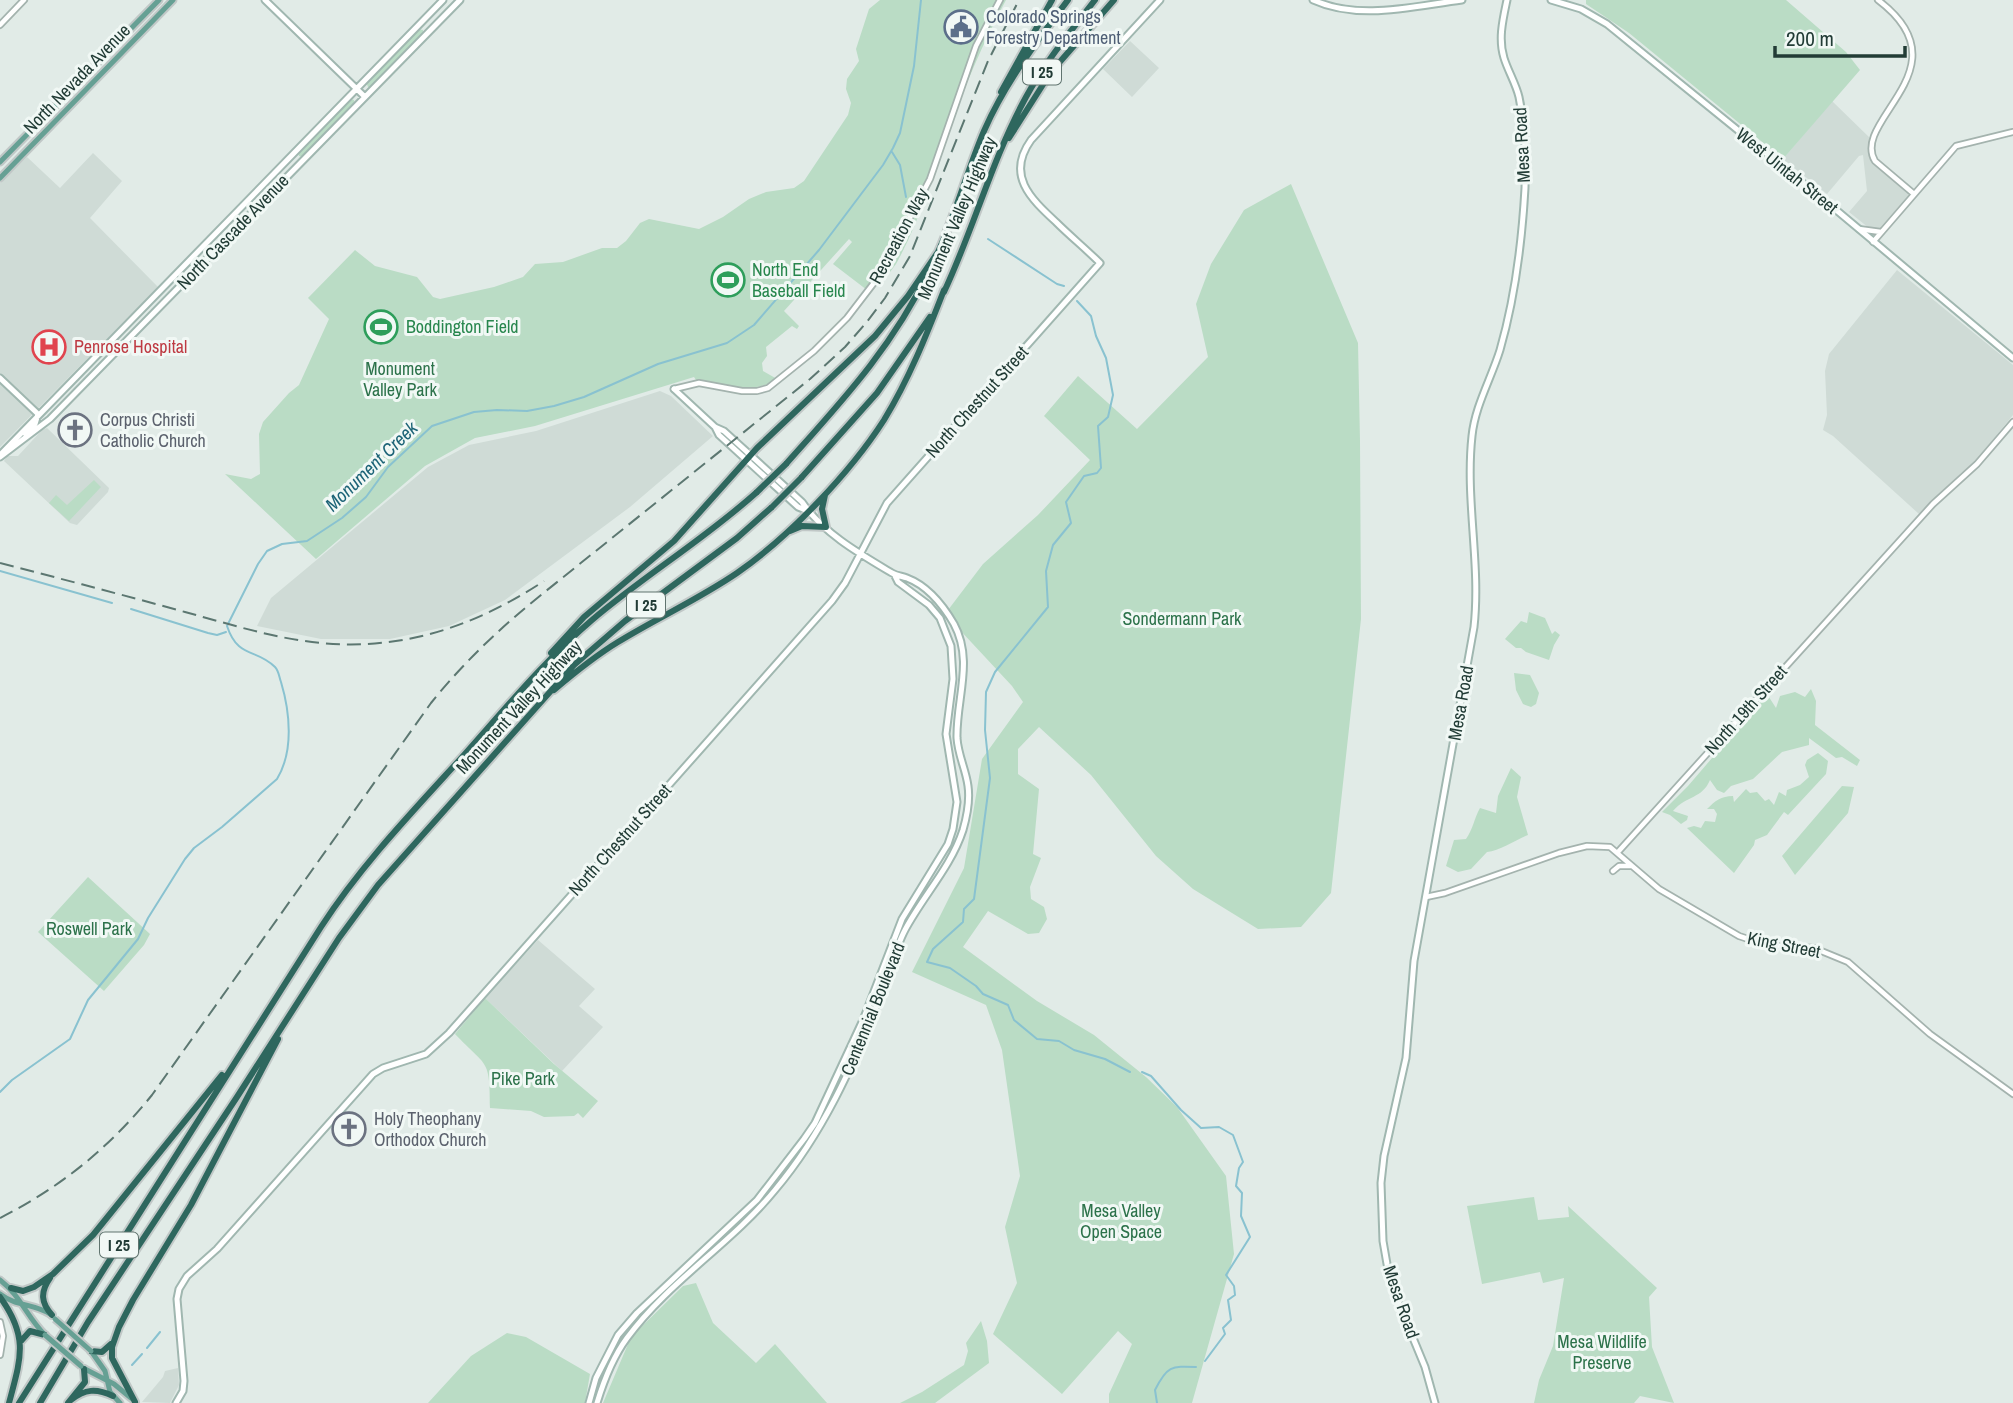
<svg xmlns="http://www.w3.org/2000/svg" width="2013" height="1403" font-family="'Archivo Narrow',sans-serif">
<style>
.built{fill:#cfdbd6}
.green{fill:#badcc5}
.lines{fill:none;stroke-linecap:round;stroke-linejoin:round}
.stream{stroke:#89c2d0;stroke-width:2}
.tertiary-casing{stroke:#a4b3ae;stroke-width:8}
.secondary-casing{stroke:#a0b7b0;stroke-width:9}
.primary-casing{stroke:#c1c8c7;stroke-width:9}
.motorway-casing{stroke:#c1c8c7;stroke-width:10}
.tertiary{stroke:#fff;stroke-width:4.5}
.secondary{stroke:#fff;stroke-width:5}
.primary{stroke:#66a094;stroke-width:5}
.motorway{stroke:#2e675e;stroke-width:6}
.rail{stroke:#5c7771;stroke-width:2;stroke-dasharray:14 7;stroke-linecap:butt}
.primary-bridge-casing{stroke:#c1c8c7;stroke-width:9;stroke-linecap:butt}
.motorway-bridge-casing{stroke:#c1c8c7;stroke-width:10;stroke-linecap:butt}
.primary-bridge{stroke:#66a094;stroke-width:5}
.motorway-bridge{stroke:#2e675e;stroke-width:6}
.labels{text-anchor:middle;stroke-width:6;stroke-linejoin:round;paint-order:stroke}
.shield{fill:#f1f8f5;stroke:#60746f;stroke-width:2}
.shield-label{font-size:16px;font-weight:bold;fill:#223c36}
.service-label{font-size:18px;fill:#4e5e75;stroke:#f1f8f5;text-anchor:start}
.street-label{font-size:18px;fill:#223c36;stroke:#f1f8f5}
.leisure-label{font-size:18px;fill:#27864d;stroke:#f1f8f5;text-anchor:start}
.health-label{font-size:18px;fill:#be3a42;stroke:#f1f8f5;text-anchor:start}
.park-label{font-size:18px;fill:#2c724a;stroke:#f1f8f5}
.worship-label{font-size:18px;fill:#5b616d;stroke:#f1f8f5;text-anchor:start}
.water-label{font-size:19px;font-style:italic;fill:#1d6477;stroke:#f1f8f5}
</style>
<rect width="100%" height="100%" fill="#e1ebe7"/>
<path class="built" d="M1130 41 1159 68 1132 97 1103 69Z
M1832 101 1870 138 1869 153 1873 162 1908 193V196L1879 229 1869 228 1849 212 1867 191 1863 155 1859 156 1827 194 1783 159Z
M93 153 122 181 90 218 158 287 0 447V183L27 157 60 188Z
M1897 270 2013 365V415L1973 464 1961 473 1919 514 1833 436 1823 430 1827 415 1825 371 1829 354Z
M660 391 671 396 713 436 630 507 505 600 449 626 390 639H321L257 626 271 598 428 467 469 445 536 431Z
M47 428 109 488 108 492 77 525 70 523 4 461 7 456H18L42 430Z
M538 940 595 989 579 1006 603 1027 562 1071 485 998Z
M178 1368 179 1385 170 1403 142 1402 163 1377 165 1371Z"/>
<path class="green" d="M880 0H1006C983 42 964 88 948 133 932 177 919 223 896 264L890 272 882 266 867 290 833 264 852 242 849 239 784 311 799 326 797 329 792 326 766 347 767 356 762 363 763 371 777 379C751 396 724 384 696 380L694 377 535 426 475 438 425 466 316 559 225 474 251 479 260 474 259 434 263 422 289 393 299 385 329 319 308 298 355 250 375 266 417 277 433 297 440 299 494 287 523 277 535 264 563 262 602 248H617L626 241 640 223 649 219 699 229 723 217 749 199 766 192 794 188 804 181 848 115 851 103 846 89 847 79 859 61 856 49 869 9Z
M1586 0H1786L1846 52 1860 70 1783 159 1629 33 1586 4Z
M418 29 423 30V34L372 87H368L366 82Z
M350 99 354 100 355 104 303 157 299 156 298 152Z
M1291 184 1358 343 1360 441 1361 619 1331 893 1301 927 1258 929 1193 889 1156 856 1091 775 1039 727 1018 749V774L1039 789 1033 854 1041 858 1030 887 1031 899 1044 907 1047 919 1039 933 1028 934 988 911 963 947 1037 1001 1094 1035 1146 1077 1177 1107 1226 1176 1234 1254 1192 1403H1109V1394L1132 1344 1118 1331 1062 1394 993 1334 1017 1283 1005 1227 1020 1176 1002 1050 986 1005 912 972 964 868 982 759 1023 702 1012 686 945 614 983 564 1038 515 1090 460 1044 416 1078 376 1137 429 1208 357 1196 304 1211 264 1244 210Z
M94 480 101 487 69 521 49 503 56 495 67 505Z
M1529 612 1545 618 1552 634 1555 631 1560 635 1554 645 1549 660 1526 652 1521 648H1516L1505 639 1521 621 1527 623Z
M1514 673 1530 675 1539 693 1536 704 1531 707 1523 704 1516 690Z
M1811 689 1816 701 1815 725 1860 760 1857 766 1842 757 1836 758 1809 738V745L1782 752 1753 779 1731 786 1724 793 1717 790 1710 780C1702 799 1687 795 1673 811L1688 816 1687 820 1681 824 1670 815 1662 812 1688 786 1767 694 1776 708 1780 696 1795 692 1805 697Z
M1818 753 1828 761 1826 774 1788 815 1784 812 1767 835 1755 840 1754 845 1734 873 1687 828 1694 826 1701 828 1705 821 1715 822 1717 814 1714 809H1707C1715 801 1721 796 1733 796L1734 802 1746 789 1750 793 1757 792 1765 801 1769 799 1774 805 1779 792 1786 796 1787 790 1800 785 1809 777 1805 765 1807 760Z
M1511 768 1521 777 1517 797 1528 835C1515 840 1500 851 1487 852L1471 869 1458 872 1446 866 1454 840 1466 839C1473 829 1474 819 1480 808L1496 813 1498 796Z
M1842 786 1854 787 1848 813 1795 875 1782 856Z
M88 877 150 934 144 945 104 991 38 932Z
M485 998 554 1064 598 1101 583 1118 578 1113 574 1116 544 1117 531 1111 490 1108C490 1057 487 1068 455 1034Z
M1534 1197 1538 1220 1569 1217 1568 1206 1657 1288 1649 1297 1652 1347 1674 1403 1640 1396 1634 1403H1534L1539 1380 1553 1346 1564 1278 1543 1283 1540 1272 1482 1284 1467 1206Z
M696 1283 713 1323 756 1363 775 1344 827 1403H603L631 1337 683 1286Z
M981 1321 987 1341 989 1363 935 1403H900L922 1392 964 1365 968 1351 966 1343Z
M507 1333 526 1337 590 1374 585 1403H428L471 1356Z"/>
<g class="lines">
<path class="stream" d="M892 152 900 165 906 197
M988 239 1057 284 1064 286
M1077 301 1091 316 1096 336 1106 358 1113 395 1108 417 1098 426 1101 468 1097 473 1084 476 1066 502 1071 523 1053 545 1046 571 1048 607 995 672 986 692 985 730 990 778 974 899 964 909 963 922 933 949 927 962 950 968 976 986 983 994 1008 1005 1014 1020 1037 1039 1059 1041 1074 1050 1105 1059 1130 1072
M0 571 112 603
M131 609 208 633 217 635 226 632
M1142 1072 1151 1076 1181 1110 1201 1128 1219 1127 1233 1135 1243 1162 1239 1168 1236 1186 1242 1193 1241 1216 1250 1237 1226 1275 1234 1286 1235 1295 1228 1300 1231 1320 1223 1328 1225 1334 1205 1361
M0 1092 12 1080 70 1039 88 1000 138 939 148 918 185 859 194 848 222 827 277 779C294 751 290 712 281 682 279 677 279 671 275 667 256 648 238 659 227 626L258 564 267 551 282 544 307 541 342 518 366 497 388 467 432 426 474 412 497 410 527 411 554 406 584 397 658 364 727 343 754 325 819 250 883 165 893 148 900 133 914 66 921 0
M147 1348 160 1332
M132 1365 142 1354
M1157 1403 1155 1390C1167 1366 1171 1366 1196 1367"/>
<defs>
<path id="tertiary" d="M1878 0C1968 68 1850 120 1875 161L1914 194
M0 25 24 0
M1859 229 1881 232
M1873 242 1956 146 2013 132
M674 389 699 383 742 391H757L768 388 814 351 847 318 880 275 930 179 976 46 1000 0
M1618 852 1933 504 1977 464 2013 422
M1613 871 1619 866H1632
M1426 897 1445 893 1559 853 1587 846 1610 847 1659 889 1739 936 1766 945 1814 948 1848 962 1930 1034 2013 1094
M0 1322 3 1336 0 1355"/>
<path id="secondary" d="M265 0 365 97
M1313 0C1359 21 1414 6 1462 0
M1551 0 1581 9 1607 24 1835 209 2013 358
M0 378 38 414
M715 427 719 435 798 507 808 511
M26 435 35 424 38 414
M1 454 443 0
M0 457 50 419 460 0
M176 1403 183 1391 184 1381 177 1299 179 1289 187 1276 217 1249 373 1074 383 1068 426 1054 449 1033 832 601 845 583 887 503 1100 263C1086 249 1070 236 1056 222 1030 198 1006 175 1031 140L1160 0
M589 1403 596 1378 618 1335 637 1313 757 1200 804 1139 815 1123 863 1020 902 919 948 844 953 829 957 802 946 734 953 679 951 646 940 618 929 605 898 582 895 576
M597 1403C604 1380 613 1357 627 1338 669 1281 731 1244 775 1190 823 1133 853 1066 880 997 889 975 894 951 905 930 923 896 951 867 963 830 967 816 970 800 968 786 966 770 958 755 957 738 956 699 974 661 954 624 943 605 928 586 907 578 902 576 897 576 892 573 860 554 823 533 802 502L724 431 715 427 674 389
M1435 1403 1425 1367 1394 1292 1387 1264 1383 1241 1381 1183 1384 1156 1406 1058 1414 961 1474 627C1481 564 1465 500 1472 436 1475 406 1491 379 1500 350 1515 298 1522 241 1525 188 1526 159 1525 125 1519 97 1516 84 1508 71 1504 58 1498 39 1503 19 1507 0"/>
<path id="primary" d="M0 162 159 0
M0 178 173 0
M0 1280C20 1295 27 1317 45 1335
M0 1294C17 1307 33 1303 50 1314
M91 1351 105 1371 110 1392 120 1403
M83 1368 114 1384 131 1398"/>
<path id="motorway" d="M1001 92 1052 0
M1009 138 1051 72 1114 0
M938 252C956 213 967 171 984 131 1005 83 1037 41 1068 0
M944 292C974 228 992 159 1026 97 1045 62 1071 31 1095 0
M786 464C842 401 892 348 929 271
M801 478 877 393 930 317
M790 531 802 526 826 527 822 509 825 495
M551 653 584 617 674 541 757 448 875 336 908 296 940 249
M554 690C574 673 595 656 618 642 657 618 699 599 737 573 789 537 850 473 884 420 909 379 927 334 944 290
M50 1278C40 1292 41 1303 52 1315
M11 1288 23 1291 34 1287 53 1274 93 1235 222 1075
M0 1297C29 1337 21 1358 9 1403
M21 1341 30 1331 45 1335
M91 1351 102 1352 111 1344
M71 1400C85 1389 96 1388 113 1396
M135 1402 112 1358V1347L119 1327 133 1300 191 1205 278 1039
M19 1403 321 927C361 865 414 810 464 755 505 709 545 660 592 620 645 575 705 539 757 492
M40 1403 88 1322 237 1097 339 938 378 885 574 665 625 621 737 538 772 507
M68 1403 85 1382 84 1369"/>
</defs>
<use href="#tertiary" class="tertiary-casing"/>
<use href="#secondary" class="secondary-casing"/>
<use href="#primary" class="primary-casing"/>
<use href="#motorway" class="motorway-casing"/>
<use href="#tertiary" class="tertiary"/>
<use href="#secondary" class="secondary"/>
<use href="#primary" class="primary"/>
<use href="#motorway" class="motorway"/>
<path class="rail" d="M0 563C62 579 123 595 185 612 222 622 260 634 298 640 389 655 468 631 544 581
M0 1218C61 1187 109 1148 152 1095L431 703C464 662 500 628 541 595L810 379 845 347 866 323 885 298 910 256 988 61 1019 0"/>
<defs>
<path id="primary-bridge" d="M55 1319 91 1351
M45 1335 81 1366"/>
<path id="motorway-bridge" d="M757 492 786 464
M772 507 801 478"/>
</defs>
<use href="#primary-bridge" class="primary-bridge-casing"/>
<use href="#motorway-bridge" class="motorway-bridge-casing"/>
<use href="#primary-bridge" class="primary-bridge"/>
<use href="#motorway-bridge" class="motorway-bridge"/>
</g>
<defs>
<symbol id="civic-ring" viewBox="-11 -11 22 22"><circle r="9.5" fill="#f1f8f5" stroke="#5c6f8a" stroke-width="1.5"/><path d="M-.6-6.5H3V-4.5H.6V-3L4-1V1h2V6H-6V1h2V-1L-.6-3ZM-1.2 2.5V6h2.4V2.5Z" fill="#5c6f8a"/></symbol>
<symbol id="stadium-ring" viewBox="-11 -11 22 22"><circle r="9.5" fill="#f1f8f5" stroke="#2e9e5b" stroke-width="1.5"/><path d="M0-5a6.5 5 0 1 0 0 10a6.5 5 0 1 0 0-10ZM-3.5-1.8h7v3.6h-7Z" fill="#2e9e5b"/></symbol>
<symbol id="hospital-ring" viewBox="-11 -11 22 22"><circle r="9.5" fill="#f1f8f5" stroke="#e0444e" stroke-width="1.5"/><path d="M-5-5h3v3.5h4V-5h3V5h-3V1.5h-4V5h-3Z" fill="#e0444e"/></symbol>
<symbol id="church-ring" viewBox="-11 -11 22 22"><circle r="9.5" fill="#f1f8f5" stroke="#6b7280" stroke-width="1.5"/><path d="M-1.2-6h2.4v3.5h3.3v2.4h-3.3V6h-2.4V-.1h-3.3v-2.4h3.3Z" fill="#6b7280"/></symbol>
</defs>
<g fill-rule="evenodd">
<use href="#civic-ring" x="942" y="8" width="38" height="38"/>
<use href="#stadium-ring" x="709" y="261" width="38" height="38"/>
<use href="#stadium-ring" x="362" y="308" width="38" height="38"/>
<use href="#hospital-ring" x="30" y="328" width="38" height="38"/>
<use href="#church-ring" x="56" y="411" width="38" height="38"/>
<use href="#church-ring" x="330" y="1110" width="38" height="38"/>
</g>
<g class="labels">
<g class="shield">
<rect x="1023" y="59.5" width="38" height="25" rx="5"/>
<rect x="627" y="592.5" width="38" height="25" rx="5"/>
<rect x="100" y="1232.5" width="38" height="25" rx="5"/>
</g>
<g class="shield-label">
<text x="1042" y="78">I 25</text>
<text x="646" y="611">I 25</text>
<text x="119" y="1251">I 25</text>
</g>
<g class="service-label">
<text x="986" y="23">Colorado Springs<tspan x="986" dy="21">Forestry Department</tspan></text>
</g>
<g class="street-label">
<text transform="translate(77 79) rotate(-46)" y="6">North Nevada Avenue</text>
<text transform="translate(1522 145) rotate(-93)" y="6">Mesa Road</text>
<text transform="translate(1787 171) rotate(39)" y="6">West Uintah Street</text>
<text transform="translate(957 218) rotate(-67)" y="6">Monument Valley Highway</text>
<text transform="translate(233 232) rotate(-46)" y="6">North Cascade Avenue</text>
<text transform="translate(899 236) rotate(-62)" y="6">Recreation Way</text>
<text transform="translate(977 402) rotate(-48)" y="6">North Chestnut Street</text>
<text transform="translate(1461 703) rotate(-80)" y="6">Mesa Road</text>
<text transform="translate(519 707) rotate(-47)" y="6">Monument Valley Highway</text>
<text transform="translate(1746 710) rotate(-48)" y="6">North 19th Street</text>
<text transform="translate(620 840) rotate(-48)" y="6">North Chestnut Street</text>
<text transform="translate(1784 945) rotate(11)" y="6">King Street</text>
<text transform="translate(873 1009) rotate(-68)" y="6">Centennial Boulevard</text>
<text transform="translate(1401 1302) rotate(71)" y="6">Mesa Road</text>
</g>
<g class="leisure-label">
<text x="752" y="276">North End<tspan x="752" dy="21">Baseball Field</tspan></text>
<text x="406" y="333">Boddington Field</text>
</g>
<g class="health-label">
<text x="74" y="353">Penrose Hospital</text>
</g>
<g class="park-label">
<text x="400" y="375">Monument<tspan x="400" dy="21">Valley Park</tspan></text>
<text x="1182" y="625">Sondermann Park</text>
<text x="89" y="935">Roswell Park</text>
<text x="523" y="1085">Pike Park</text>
<text x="1121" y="1217">Mesa Valley<tspan x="1121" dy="21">Open Space</tspan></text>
<text x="1602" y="1348">Mesa Wildlife<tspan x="1602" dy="21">Preserve</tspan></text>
</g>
<g class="worship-label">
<text x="100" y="426">Corpus Christi<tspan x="100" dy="21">Catholic Church</tspan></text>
<text x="374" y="1125">Holy Theophany<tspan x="374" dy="21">Orthodox Church</tspan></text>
</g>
<g class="water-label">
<text transform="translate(371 466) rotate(-44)" y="7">Monument Creek</text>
</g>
</g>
<path d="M1775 46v10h130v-10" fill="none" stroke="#223c36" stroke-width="3.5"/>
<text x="1786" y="46" font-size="21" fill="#223c36" stroke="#f1f8f5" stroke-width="5" paint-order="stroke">200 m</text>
</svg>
